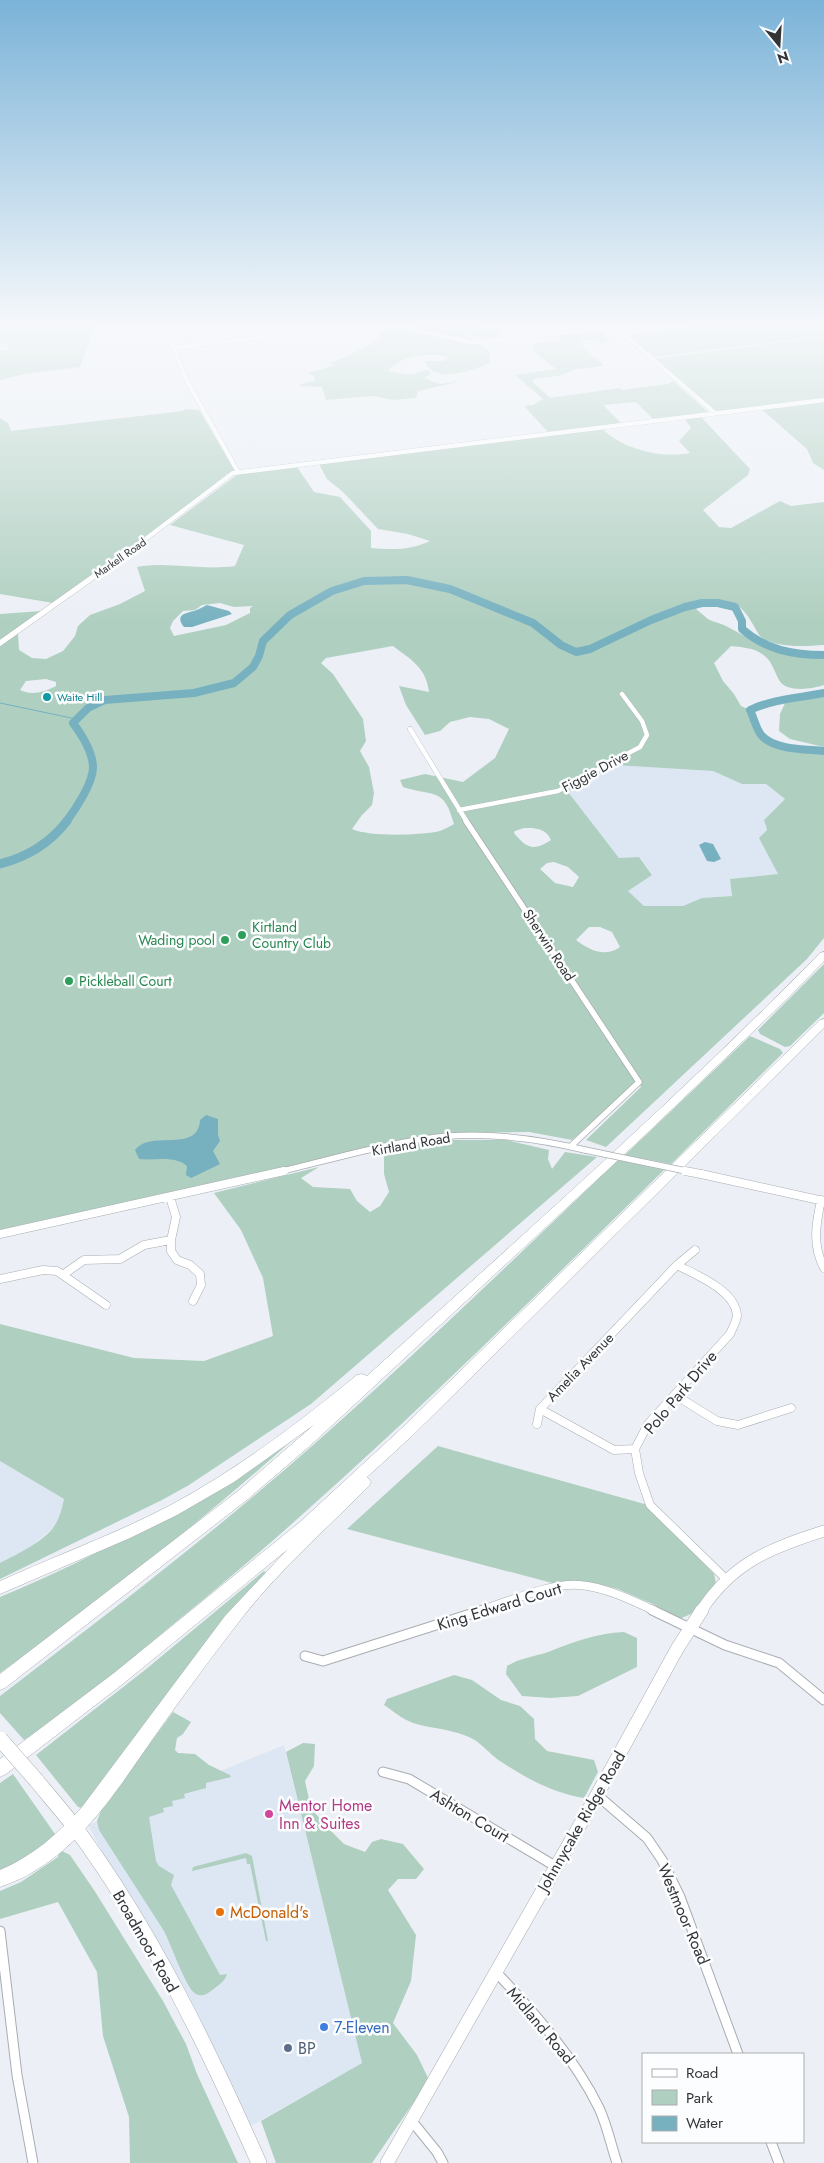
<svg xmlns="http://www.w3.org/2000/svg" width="824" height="2163" font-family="Jost,sans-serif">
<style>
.built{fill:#dde7f3}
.green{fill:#afcfc0;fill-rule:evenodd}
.water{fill:#77b1c0}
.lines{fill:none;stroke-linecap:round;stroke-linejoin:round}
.stream{stroke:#77b1c0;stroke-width:1}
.river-far1{stroke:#77b1c0;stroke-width:8}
.river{stroke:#77b1c0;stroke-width:9}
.minor-far4-casing{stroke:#a8adb2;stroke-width:4.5}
.minor-far3-casing{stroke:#a8adb2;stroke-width:5}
.minor-far2-casing{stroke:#a8adb2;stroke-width:7}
.minor-far1-casing{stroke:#a8adb2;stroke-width:9}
.minor-casing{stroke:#a8adb2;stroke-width:11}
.tertiary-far1-casing{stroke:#a8adb2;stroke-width:5}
.tertiary-casing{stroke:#a8adb2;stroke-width:6}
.secondary-far1-casing{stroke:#a8adb2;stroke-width:12}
.secondary-casing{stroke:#a8adb2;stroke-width:14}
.primary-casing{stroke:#a8adb2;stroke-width:16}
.motorway-casing{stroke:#a8adb2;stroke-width:1}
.minor-far4{stroke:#fff;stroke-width:4}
.minor-far3{stroke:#fff;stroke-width:4.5}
.minor-far2{stroke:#fff;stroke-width:5.5}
.minor-far1{stroke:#fff;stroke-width:8}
.minor{stroke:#fff;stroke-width:9}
.tertiary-far1{stroke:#fff;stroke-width:4.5}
.tertiary{stroke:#fff;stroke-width:5.5}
.secondary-far1{stroke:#fff;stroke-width:11}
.secondary{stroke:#fff;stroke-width:13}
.primary{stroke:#fff;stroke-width:15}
.motorway{fill:#fff;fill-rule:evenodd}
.minor-bridge-far1-casing{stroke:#a8adb2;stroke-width:7;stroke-linecap:butt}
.minor-bridge-casing{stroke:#a8adb2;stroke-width:9;stroke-linecap:butt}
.primary-bridge-casing{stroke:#a8adb2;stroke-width:16;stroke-linecap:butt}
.minor-bridge-far1{stroke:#fff;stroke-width:5.5}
.minor-bridge{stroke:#fff;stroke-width:8}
.primary-bridge{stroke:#fff;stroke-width:15}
.culture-dot{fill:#0f9aa8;stroke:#fcfdfe;stroke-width:2}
.leisure-dot{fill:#2e9e5b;stroke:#fcfdfe;stroke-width:2}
.hotel-dot{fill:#d1479c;stroke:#fcfdfe;stroke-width:2}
.food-dot{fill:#e8710a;stroke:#fcfdfe;stroke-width:2}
.shop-dot{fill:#3f7fe0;stroke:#fcfdfe;stroke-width:2}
.service-dot{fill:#5c6f8a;stroke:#fcfdfe;stroke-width:2}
.labels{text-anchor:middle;stroke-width:5;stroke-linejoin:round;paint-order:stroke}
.far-street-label{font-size:11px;fill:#323436;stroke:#fcfdfe}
.far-culture-label{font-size:11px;fill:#0d838f;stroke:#fcfdfe;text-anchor:start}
.street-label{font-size:14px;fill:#323436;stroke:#fcfdfe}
.leisure-label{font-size:14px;fill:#27864d;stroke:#fcfdfe;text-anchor:start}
.near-street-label{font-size:16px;fill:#323436;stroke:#fcfdfe}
.near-hotel-label{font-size:16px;fill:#b23c85;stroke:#fcfdfe;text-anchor:start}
.near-food-label{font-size:16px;fill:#c56008;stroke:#fcfdfe;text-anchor:start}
.near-shop-label{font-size:16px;fill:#366cbe;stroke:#fcfdfe;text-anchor:start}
.near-service-label{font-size:16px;fill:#4e5e75;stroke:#fcfdfe;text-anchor:start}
</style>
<rect width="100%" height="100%" fill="#ecf0f6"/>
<path class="built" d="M614 765 713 771 742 784H766L785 799 764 820 778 874 730 879 732 896 702 898 683 906H644L628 891 652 874 639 857 619 858 567 792Z
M0 1461 64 1499 60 1516 54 1527 29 1548 0 1563Z
M284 1745 362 2063 249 2127 88 1825Z"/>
<path class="green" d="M0 322H95L80 367 24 374 0 380V351L9 350 8 345 0 343Z
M390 322H463L476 327 494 328 504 333 487 339 469 334 466 336 476 340H466Z
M685 322H824V336L653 357 627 335 691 327Z
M390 326 479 343 490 352V363C475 369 444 382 429 368 427 366 426 363 424 361H444L449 357C428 352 402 355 388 371L412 375 424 370 430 371V374L424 378 440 384 462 381 418 391 416 398 394 400 373 396 326 400 322 387 300 386 301 384 315 381V377L308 373 335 365 329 363 348 356 378 340 380 332Z
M600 330 610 342 598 343 599 341 597 339 582 341C582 354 597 356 604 366L576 369 559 376 536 378 532 381 550 398 620 388 622 390 668 384 673 381 708 412 653 419 636 402 603 405 621 423 549 433 524 406 533 405 543 399 515 375 556 369 534 352 532 346C541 341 549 341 560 341L558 336 561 335Z
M824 337V399L715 412 654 359Z
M824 401V470L813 463 807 449 761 409Z
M184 409 199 410 235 471 227 474 169 521 53 603 0 594V418L8 423 11 431 183 411Z
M700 416 750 469 748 475 703 510 719 527 731 528 780 501 791 506 824 502V645C805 646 784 648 766 640 760 638 757 632 754 626 740 601 731 599 703 601L696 609C700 612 704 616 708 619 713 622 720 623 726 626 761 644 782 661 824 656V685C812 689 786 693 779 680 774 671 772 660 762 654 754 648 741 647 731 646L714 663 723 681 734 694 741 706 750 710 755 718 760 734 770 741 824 751V938L807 959 606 1147 586 1140 641 1087 635 1071 558 954 484 849 636 1082 572 1140 529 1132 445 1133 0 1230V645L18 633 19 650 32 658 46 659 63 651 75 636 78 626 90 615 120 604 145 591 137 567C169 561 201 571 235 566L244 545 170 525 238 474 297 467 314 492 340 497 371 531V548C391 550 412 550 430 541L408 534 378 529 343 492 327 479 319 464 601 428C622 449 662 459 690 453L679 441 691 428 684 418ZM220 603 234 607 253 606 250 608V613L226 625 174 636 170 628 173 621 183 611 195 610 202 605ZM393 646C411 660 426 667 429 692L399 686 406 705 425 735 440 731 450 722 470 717 489 719 509 729 495 758 463 782 425 774 400 780 403 787C435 797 444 787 454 824 448 827 442 831 436 832 416 835 370 837 352 829L362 815 372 805 374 793 369 767 360 751 366 741 363 719 333 674 321 663 326 658ZM46 679 56 682V686C44 692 32 696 20 690L26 681ZM614 765 713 771 742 784H766L785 799 764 820 767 830 759 838 778 874 730 879 732 896 702 898 683 906H644L628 891 652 875 639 857 619 858 568 792ZM524 828C535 828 546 828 551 840 534 851 527 849 514 833L515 831ZM554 862 568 867 579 877 573 887 555 883 540 869 547 863ZM589 927H600L612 932 620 947C605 958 589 950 576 940Z
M41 611 0 641V614Z
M824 693V747L790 739 779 731 780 714 786 701Z
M824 964V1013L790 1046 785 1047 760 1034 758 1030Z
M750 1036 780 1049 783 1053 671 1164 625 1155Z
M447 1140H506L549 1150 548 1159 552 1169 565 1152 597 1157 311 1404 189 1485 162 1500 0 1579V1563C17 1554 44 1542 55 1525 60 1517 62 1508 64 1499L0 1461V1324L134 1358 204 1361 273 1336 263 1278 241 1230 214 1193 319 1167 301 1178 313 1187 350 1189 357 1201 370 1212 380 1206 389 1192 384 1174V1152L408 1145Z
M618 1160 664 1170C506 1324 349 1482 177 1621 127 1662 78 1706 24 1740L0 1713V1696C86 1630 172 1565 255 1495 381 1389 499 1273 618 1160Z
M288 1444C196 1526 99 1601 0 1673V1597C101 1555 195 1502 288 1444Z
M438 1446 648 1505 714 1574 716 1584 691 1614 679 1619 655 1605 618 1589 593 1583 556 1584 347 1529Z
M264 1571 266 1573 82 1808 78 1807 36 1755 145 1670Z
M624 1632 637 1638V1667L578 1696 550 1698 522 1696 506 1674 507 1666C520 1658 533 1657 548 1652 574 1642 596 1633 624 1632Z
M454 1675 472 1680 501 1700 520 1706 534 1719 535 1739 547 1751 594 1760 598 1772 584 1798C553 1793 523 1777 497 1759 489 1753 482 1744 473 1739 455 1729 432 1729 413 1723 402 1719 393 1711 384 1705L387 1699Z
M173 1712 191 1722 183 1734 177 1738 175 1750 178 1753 195 1754 209 1765 230 1775 231 1777 206 1783V1788L184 1794 185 1798 172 1801 173 1806 163 1808 164 1812 149 1817 156 1861 159 1866 174 1875 171 1885 220 1975 227 1974C225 1982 217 1986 211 1991 207 1994 202 1997 196 1994 186 1989 171 1944 164 1931L99 1830 97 1821 102 1808Z
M303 1743 315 1744 314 1766 305 1781 311 1808 326 1826 344 1844 365 1852 372 1842 381 1839 403 1844 424 1869 416 1879H398L388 1890 416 1935 411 1981 393 2023 417 2055 429 2080 372 2163H276L261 2121 362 2063 286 1752Z
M13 1774 55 1834V1837L18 1863 0 1871V1783Z
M62 1851 70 1855 94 1890 163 2001 186 2044 197 2074 238 2163H130L129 2117 103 2036 97 1972 58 1902 0 1919V1891L21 1882 58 1857 59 1853Z
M246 1853 252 1856 268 1941H266L250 1864H247L246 1858 192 1871 193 1867Z"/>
<path class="water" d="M207 605 229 611 232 614 192 627H184C172 612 192 613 199 609 202 608 204 606 207 605Z
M705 842 713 844 721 859 714 862 707 861 699 845Z
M206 1115 218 1119V1135L220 1141 213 1151 220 1164 216 1166 191 1178 186 1175 187 1166C174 1155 155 1161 139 1159L135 1150C152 1129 198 1154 200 1120Z"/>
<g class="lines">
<path class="stream" d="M0 703 76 719"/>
<path class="river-far1" d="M824 693C799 698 773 699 750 710 754 718 756 729 762 736 775 750 806 749 824 751
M66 822C75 810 94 782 93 766 92 751 82 735 73 723L88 708 105 700 194 693 234 683 253 667 259 656 263 641 290 615 332 591 364 581 407 580 450 589 533 623 561 645 576 652 590 649 651 620 685 607 702 603H718L735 607 742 621V629C766 650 793 655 824 655"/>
<path class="river" d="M0 864C27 857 50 843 67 821"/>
<defs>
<path id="minor-far4" d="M381 322 470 342H484L652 322
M610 322 715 413
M171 348 286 335 305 322"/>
<path id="minor-far3" d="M410 729 467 822
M459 810 558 791 640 747 647 735 642 721 622 694"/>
<path id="minor-far2" d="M466 821 639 1082 571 1146
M278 1172C334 1159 392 1141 449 1136 495 1133 540 1139 585 1150"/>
<path id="minor-far1" d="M701 1174 824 1201
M170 1197 176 1217 171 1240V1251L177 1260 190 1265 200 1274 201 1285 193 1301
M821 1200C816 1224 812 1245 824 1268
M0 1234 284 1171
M677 1265C696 1275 735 1290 737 1315 737 1321 732 1329 730 1334L648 1424 635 1449 639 1473 650 1505 727 1580
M64 1274 84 1260 120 1259 144 1245 171 1240
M0 1279 43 1270 57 1271 106 1305
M675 1395 717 1421 738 1425 791 1408
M537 1424 540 1409
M635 1449 614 1450 540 1409 677 1265 695 1250
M479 1611C508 1602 549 1583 579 1585 605 1587 632 1600 655 1611"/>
<path id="minor" d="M652 1610 725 1645 779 1663 824 1700
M305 1656 323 1661 483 1610
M383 1772 409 1779 555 1866
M597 1795 647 1838 662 1860 680 1897 738 2054
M0 1931 17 2075 33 2163
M497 1973C535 2014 574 2057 599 2108 607 2125 611 2145 617 2163
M411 2120 437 2152 443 2163
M771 2142 779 2163"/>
<path id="tertiary-far1" d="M164 322 187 381 238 472
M139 544 233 473 824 400"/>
<path id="tertiary" d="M0 643 141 543"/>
<path id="secondary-far1" d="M701 1611C733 1562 771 1548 824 1531"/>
<path id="secondary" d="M387 2163 597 1795 677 1649 702 1610"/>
<path id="primary" d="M36 1780C50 1797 64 1813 77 1830 152 1932 208 2048 259 2163"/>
<path id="motorway" d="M824 952V961L789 997 644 1136 313 1443 248 1499 5 1688 0 1690V1674L238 1491 315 1424 234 1482 177 1515 130 1538 0 1594V1581C55 1556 113 1535 167 1507 235 1471 297 1424 357 1375L362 1374 367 1376C520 1237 676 1100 820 953Z
M824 1019V1028L412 1436 367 1477 371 1482 369 1486C327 1528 282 1568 245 1614 216 1651 188 1689 161 1727 124 1779 88 1841 31 1873 22 1879 10 1883 0 1887V1870C33 1856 58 1834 82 1807L225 1616 288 1549 124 1683 6 1774 0 1777V1759L114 1673 300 1522 402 1428 820 1020Z"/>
</defs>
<use href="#minor-far4" class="minor-far4-casing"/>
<use href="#minor-far3" class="minor-far3-casing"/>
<use href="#minor-far2" class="minor-far2-casing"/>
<use href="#minor-far1" class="minor-far1-casing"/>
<use href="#minor" class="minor-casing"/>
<use href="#tertiary-far1" class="tertiary-far1-casing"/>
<use href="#tertiary" class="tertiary-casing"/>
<use href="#secondary-far1" class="secondary-far1-casing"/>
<use href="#secondary" class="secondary-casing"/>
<use href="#primary" class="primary-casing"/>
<use href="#motorway" class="motorway-casing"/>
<use href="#minor-far4" class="minor-far4"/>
<use href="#minor-far3" class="minor-far3"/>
<use href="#minor-far2" class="minor-far2"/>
<use href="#minor-far1" class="minor-far1"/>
<use href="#minor" class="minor"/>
<use href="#tertiary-far1" class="tertiary-far1"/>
<use href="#tertiary" class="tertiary"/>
<use href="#secondary-far1" class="secondary-far1"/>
<use href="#secondary" class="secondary"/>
<use href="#primary" class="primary"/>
<use href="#motorway" class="motorway"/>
<defs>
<path id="minor-bridge-far1" d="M585 1150 691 1172"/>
<path id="minor-bridge" d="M685 1171 701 1174"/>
<path id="primary-bridge" d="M0 1739 36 1780"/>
</defs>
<use href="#minor-bridge-far1" class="minor-bridge-far1-casing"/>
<use href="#minor-bridge" class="minor-bridge-casing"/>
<use href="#primary-bridge" class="primary-bridge-casing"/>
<use href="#minor-bridge-far1" class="minor-bridge-far1"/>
<use href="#minor-bridge" class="minor-bridge"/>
<use href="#primary-bridge" class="primary-bridge"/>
</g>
<linearGradient id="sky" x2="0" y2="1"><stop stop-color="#7bb3d8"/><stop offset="0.52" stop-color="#f6f8fb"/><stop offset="1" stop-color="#f6f8fb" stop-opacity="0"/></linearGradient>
<rect width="824" height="625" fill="url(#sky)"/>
<circle class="culture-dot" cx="47" cy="697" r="5"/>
<g class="leisure-dot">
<circle cx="242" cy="935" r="5"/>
<circle cx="225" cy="940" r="5"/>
<circle cx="69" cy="981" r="5"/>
</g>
<circle class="hotel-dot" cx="269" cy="1814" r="5"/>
<circle class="food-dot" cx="220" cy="1912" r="5"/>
<circle class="shop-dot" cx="324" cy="2027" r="5"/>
<circle class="service-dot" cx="288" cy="2048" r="5"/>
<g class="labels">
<g class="far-street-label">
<text transform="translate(120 558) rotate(-35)" y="4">Markell Road</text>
</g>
<g class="far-culture-label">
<text x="57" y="701">Waite Hill</text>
</g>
<g class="street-label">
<text transform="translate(595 771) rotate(-28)" y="5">Figgie Drive</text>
<text transform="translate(549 945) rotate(57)" y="5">Sherwin Road</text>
<text transform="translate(411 1144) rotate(-10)" y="5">Kirtland Road</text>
<text transform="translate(580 1367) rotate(-46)" y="5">Amelia Avenue</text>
</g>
<g class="leisure-label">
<text x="252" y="932">Kirtland<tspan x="252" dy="16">Country Club</tspan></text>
<text x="215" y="945" text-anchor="end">Wading pool</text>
<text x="79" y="986">Pickleball Court</text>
</g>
<g class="near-street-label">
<text transform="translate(680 1392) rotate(-50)" y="6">Polo Park Drive</text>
<text transform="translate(499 1606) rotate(-17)" y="6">King Edward Court</text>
<text transform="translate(470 1815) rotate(31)" y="6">Ashton Court</text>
<text transform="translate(581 1821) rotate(-60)" y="6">Johnnycake Ridge Road</text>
<text transform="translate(684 1914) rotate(67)" y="6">Westmoor Road</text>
<text transform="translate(146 1941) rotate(60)" y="6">Broadmoor Road</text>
<text transform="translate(541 2025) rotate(50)" y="6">Midland Road</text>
</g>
<g class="near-hotel-label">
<text x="279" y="1811">Mentor Home<tspan x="279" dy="18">Inn &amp; Suites</tspan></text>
</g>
<g class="near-food-label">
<text x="230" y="1918">McDonald's</text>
</g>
<g class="near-shop-label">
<text x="334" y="2033">7-Eleven</text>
</g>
<g class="near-service-label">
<text x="298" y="2054">BP</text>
</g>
</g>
<rect x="642" y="2053" width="162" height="90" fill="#fcfdfe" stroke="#abadae"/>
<rect x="652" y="2069" width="25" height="8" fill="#ffffff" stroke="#abadae"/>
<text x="686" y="2078" font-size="15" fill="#323436">Road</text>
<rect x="652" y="2090" width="25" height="15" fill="#afcfc0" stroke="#abadae"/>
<text x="686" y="2103" font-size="15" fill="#323436">Park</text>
<rect x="652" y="2116" width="25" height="15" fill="#77b1c0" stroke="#abadae"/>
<text x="686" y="2128" font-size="15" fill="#323436">Water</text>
<g transform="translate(779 45) rotate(162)" stroke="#fcfdfe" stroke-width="4" paint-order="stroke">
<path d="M0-4L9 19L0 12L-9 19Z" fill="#323436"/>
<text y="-8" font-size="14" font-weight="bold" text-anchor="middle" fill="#323436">N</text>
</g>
</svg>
